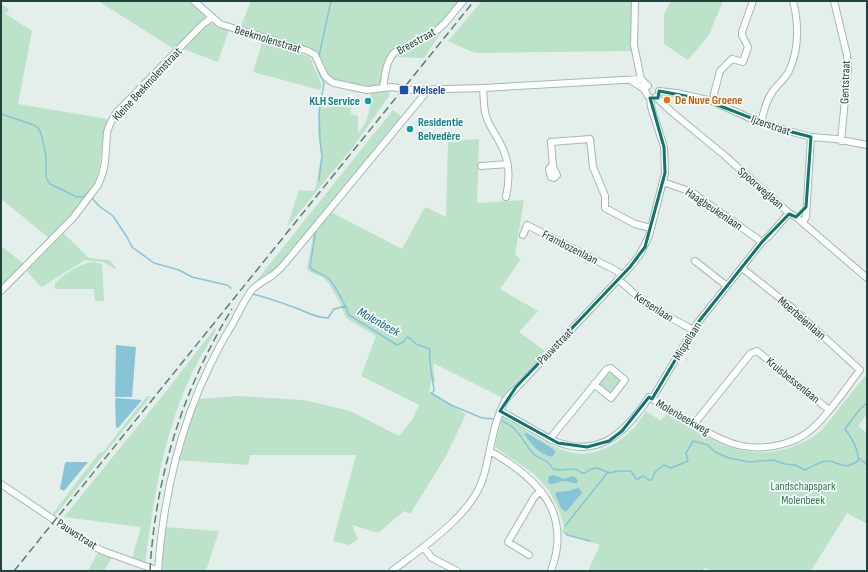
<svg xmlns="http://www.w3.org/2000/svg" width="868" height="572" font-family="'Sofia Sans Condensed',sans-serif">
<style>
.green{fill:#bce2ca}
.water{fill:#88c4d8}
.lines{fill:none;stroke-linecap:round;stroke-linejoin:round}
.stream{stroke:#88c4d8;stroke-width:1.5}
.minor-casing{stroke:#a6b8b3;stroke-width:8}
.minor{stroke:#fff;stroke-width:6}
.rail{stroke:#5c7e78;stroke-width:1.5;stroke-dasharray:8 4;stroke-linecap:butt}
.marked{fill:none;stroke:#0f766e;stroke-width:3;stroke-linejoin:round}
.transit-dot{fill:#1a4fb4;stroke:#f6fbf9;stroke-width:1.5}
.food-dot{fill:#e8710a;stroke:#f6fbf9;stroke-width:1.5}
.culture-dot{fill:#0f9aa8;stroke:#f6fbf9;stroke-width:1.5}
.labels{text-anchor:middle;stroke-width:3.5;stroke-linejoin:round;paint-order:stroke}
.street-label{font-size:12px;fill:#21433d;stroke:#f6fbf9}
.transit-label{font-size:12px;font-weight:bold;fill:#164399;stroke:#f6fbf9;text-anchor:start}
.food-label{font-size:12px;font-weight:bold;fill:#c56008;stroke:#f6fbf9;text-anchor:start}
.culture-label{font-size:12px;font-weight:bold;fill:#0d838f;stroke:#f6fbf9;text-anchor:end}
.park-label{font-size:12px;fill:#277e51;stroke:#f6fbf9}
.water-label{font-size:13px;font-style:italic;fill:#156885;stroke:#f6fbf9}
</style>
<rect width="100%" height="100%" fill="#e4efeb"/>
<path class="green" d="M98 1H190L206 15V17L174 49Z
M251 1H460L435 31 391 52C384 61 387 72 382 82 377 92 336 83 329 77 320 68 324 57 311 50L240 28Z
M482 1H631L632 51 475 53 448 41Z
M671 1H723L709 35 688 60 664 44V14Z
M1 4 9 9 6 14 32 31 18 104 108 119 104 130 100 166 96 183 79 206 49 238 1 199Z
M210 23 229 30 218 62 181 48 206 24Z
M440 34 424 58 396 57Z
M263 40 310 57 322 85 320 90 253 72Z
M390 90 389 96 354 146 287 227 299 190 314 191 316 187 321 156 318 131 319 107 327 108 328 105 351 107V114L358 116V133C370 119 369 110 371 93Z
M393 110 403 118 275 271 253 285Z
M479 139 477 203 524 200 515 255 521 259 500 289 538 311 519 332 545 351 514 383 503 398 433 363 435 383 431 381 429 392 466 414 446 456 410 514 404 511 378 533 352 525 358 539 349 545 333 541 356 455H250L248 465 176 460 196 399 239 396 304 400 350 411 399 436 412 420 419 405 361 376 376 336 346 318 340 303 328 282 322 277 310 272 307 269 314 230 327 214 329 216 331 212 402 249 425 207 446 217 448 141Z
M62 232 89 258 110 260 116 268 115 269 103 262 85 260 42 287 40 286 25 269Z
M1 246 24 264 1 288Z
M93 262 102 264 104 301H95L94 289H55V283C65 274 79 263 93 262Z
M215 328 216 330C209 343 201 356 194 369 164 430 154 497 145 563L132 558 141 527 64 517 168 389Z
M608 370H610L621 379 622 381 612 394H610L598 385Z
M867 374V414L858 426 867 433V524L847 513 811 571H715L704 568 702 571H588L600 545 562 533 564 526 560 513 554 500 547 488 534 474 495 447 502 416C521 427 552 449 573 453 593 457 617 445 631 431 637 426 641 418 646 411L661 421 667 413C704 436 739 462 785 449 798 445 808 441 818 433 825 427 830 419 836 412 846 399 857 386 867 374Z
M147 396H151L54 517 53 513 100 452 102 453Z
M164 527 219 531 206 571H166L161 569Z
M98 552 112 557 104 571H88Z"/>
<path class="water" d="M116 345 136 347 132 397H115Z
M116 398 142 400 118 428 116 427 115 400Z
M525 433H527L553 449 555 451V453L552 457C539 454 532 445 525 435Z
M67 462H88L64 491 60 489 65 463Z
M553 475 565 479 571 476 575 477 578 481 577 483C572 484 569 481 564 481 557 481 555 486 548 483L549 476Z
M578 488 580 489 582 493 566 512 561 508 555 494 557 492 568 491Z"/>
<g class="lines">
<path class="stream" d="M318 57 319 56 331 1
M314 59 319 73 324 83 319 113 320 140 322 156 319 180
M1 114 34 125 38 128 41 133 46 156V177L50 184 77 197H82L88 195
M92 198 99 206 113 216 127 237 132 247 154 263 179 270 192 277 227 285 231 288
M316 229 310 267C315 274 324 273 329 279 336 287 345 304 349 315L397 345 403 342 407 337 411 339 416 344 430 349C428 362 433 377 434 391L431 393 451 405 482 418 494 419
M252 294C268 297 285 304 301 310 310 314 318 318 328 318L334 309 346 306
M502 421C520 428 521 441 534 454 541 461 547 458 553 469 564 472 573 465 582 473H585L591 469 597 468 610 473 617 471H631L636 479H638L643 476 649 480H652L655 472 664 465 671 468 688 461 686 453 693 441 708 445 715 452 729 458 749 462 773 460 785 464 795 465 805 470C811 467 819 462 826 461 840 460 841 472 858 461V458
M858 458C858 448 851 437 845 429L859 410 867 403
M859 458 867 465
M867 468V471
M565 526 608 472
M566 533 567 535 590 541"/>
<defs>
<path id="minor" d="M194 1 220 24 308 51 315 55 325 76 329 80 334 83 367 90 392 87 410 90 483 88 641 79
M635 1 634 45 641 79 648 86
M834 1 847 55 848 68 841 141
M630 80 644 89 648 96 650 98
M383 88C385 76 386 60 395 52L433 34 445 23 463 1
M483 88C484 98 483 109 487 119 490 127 496 135 500 143 510 161 510 178 506 197
M659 91 677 93 712 101 754 120 792 132 811 137 836 139 867 145
M656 97 673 113 724 155 789 213 796 217 867 278
M712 101 720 71 732 59 743 62 748 47 742 35V32L753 1
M761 122C764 111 766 100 773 91 778 84 785 79 789 71 799 50 799 24 793 1
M553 164 549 169 551 177 554 178 557 175 553 167 551 142 590 139 593 167 605 196V208L635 224 651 228
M481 166 508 164
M663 182 686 190 693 193 762 242
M803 222 806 217 811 137
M523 235 527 225 615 270 622 275
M695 261 727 286
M618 279 646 304 693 330
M1 291 73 218 98 185 102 175 105 163 107 132 110 124 116 113 203 24 212 18
M652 399 696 325 762 242 768 237 789 213
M500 411 508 415 550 439C596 461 625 434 649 397 674 412 704 433 731 443 758 452 791 447 812 429 831 412 845 389 860 370L791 307 742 268
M694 424 751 353 757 351 829 410
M550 439 553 435 607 369 611 368 625 380 611 398 594 384
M490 451C537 478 573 512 551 571
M1 484 91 545 103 551 159 571
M423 547 432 558 457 571
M529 555 508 542 535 496 541 491
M158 571C164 484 187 398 233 323 239 312 244 301 251 291 257 284 266 280 273 275 278 271 282 267 286 262L428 90
M392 571C423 547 474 514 484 475 491 450 493 422 506 399L630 267 639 256 649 236 665 173 664 147 651 107 650 98"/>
</defs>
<use href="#minor" class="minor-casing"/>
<use href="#minor" class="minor"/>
<path class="rail" d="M14 571 474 1
M150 571C155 478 183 388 232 309"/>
</g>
<path class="marked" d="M659 91 702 99 777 128 811 137 806 207 796 217 789 214 762 242 696 325 652 399 649 397 622 431 609 441 587 447 558 443 500 411 516 387 630 267 645 247 665 173 664 147 650 98H658Z"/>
<rect class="transit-dot" x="399" y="85" width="10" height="10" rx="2"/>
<circle class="food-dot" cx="667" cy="100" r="4"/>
<g class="culture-dot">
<circle cx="368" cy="101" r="4"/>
<circle cx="410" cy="129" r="4"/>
</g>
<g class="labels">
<g class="street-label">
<text transform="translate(268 39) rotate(17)" y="4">Beekmolenstraat</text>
<text transform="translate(416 41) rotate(-29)" y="4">Breestraat</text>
<text transform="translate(845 82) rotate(-88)" y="4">Gentstraat</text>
<text transform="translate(147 84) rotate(-47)" y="4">Kleine Beekmolenstraat</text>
<text transform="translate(771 125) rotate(19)" y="4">Ijzerstraat</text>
<text transform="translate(761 188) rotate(41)" y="4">Spoorweglaan</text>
<text transform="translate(714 209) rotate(34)" y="4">Haagbeukenlaan</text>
<text transform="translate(570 247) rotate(27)" y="4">Frambozenlaan</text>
<text transform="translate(654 307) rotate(33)" y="4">Kersenlaan</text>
<text transform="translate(802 318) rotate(41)" y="4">Moerbeienlaan</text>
<text transform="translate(687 341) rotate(-58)" y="4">Mispellaan</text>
<text transform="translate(555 346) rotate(-46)" y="4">Pauwstraat</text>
<text transform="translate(793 380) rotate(39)" y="4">Kruisbessenlaan</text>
<text transform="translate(683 417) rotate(30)" y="4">Molenbeekweg</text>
<text transform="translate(77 534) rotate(33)" y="4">Pauwstraat</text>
</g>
<g class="transit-label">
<text x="413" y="94">Melsele</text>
</g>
<g class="food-label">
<text x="675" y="104">De Nuve Groene</text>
</g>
<g class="culture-label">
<text x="360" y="105">KLH Service</text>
<text x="418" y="126" text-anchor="start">Residentie<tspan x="418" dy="14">Belvedère</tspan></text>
</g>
<g class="park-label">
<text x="803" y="490">Landschapspark<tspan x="803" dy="14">Molenbeek</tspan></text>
</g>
<g class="water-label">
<text transform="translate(379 321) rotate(29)" y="5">Molenbeek</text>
</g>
</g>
<rect width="868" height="572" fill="none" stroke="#21433d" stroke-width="4"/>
</svg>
